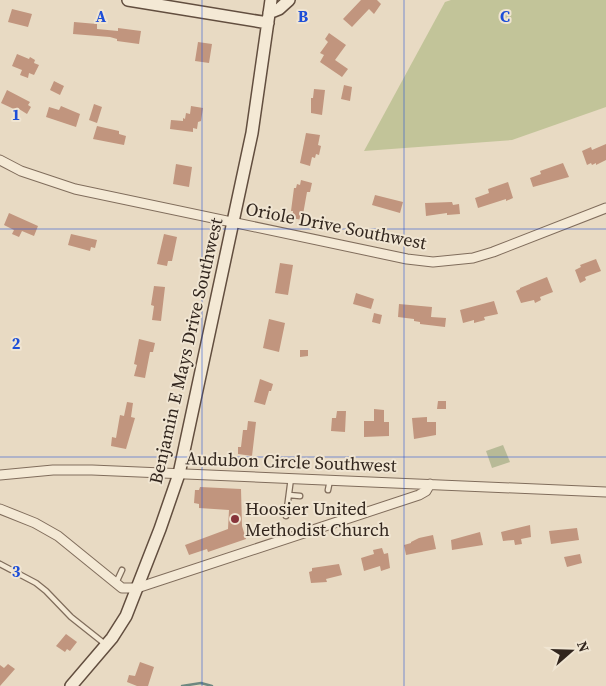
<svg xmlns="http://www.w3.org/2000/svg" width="606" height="686" font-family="'Source Serif 4',serif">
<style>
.green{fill:#c2c499}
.cemetery{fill:#b8ba97}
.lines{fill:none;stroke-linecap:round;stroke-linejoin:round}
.stream{stroke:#6d8880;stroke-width:2.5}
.building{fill:#c1957e}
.lane-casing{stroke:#806d5c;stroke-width:7}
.street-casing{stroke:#806d5c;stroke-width:11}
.secondary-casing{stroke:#624e3f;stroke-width:14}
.lane{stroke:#f4e9d5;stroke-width:4.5}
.street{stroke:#f4e9d5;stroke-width:9}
.secondary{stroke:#f4e9d5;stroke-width:11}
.grid{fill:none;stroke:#1d4ed8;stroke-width:1;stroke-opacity:0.55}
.poi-dot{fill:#87343a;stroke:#f0e5d2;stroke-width:2}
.labels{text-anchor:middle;stroke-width:4;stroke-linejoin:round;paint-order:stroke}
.street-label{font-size:18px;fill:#32261e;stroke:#f0e5d2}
.poi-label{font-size:18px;fill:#32261e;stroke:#f0e5d2;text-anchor:start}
.grid-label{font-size:16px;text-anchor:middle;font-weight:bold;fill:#1d4ed8;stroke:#f0e5d2;stroke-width:4;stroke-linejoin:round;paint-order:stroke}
</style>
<rect width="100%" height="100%" fill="#e8dac3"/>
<path class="green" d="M451 0H606V107L512 140 364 151 445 2Z"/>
<path class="cemetery" d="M503 445 510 462 492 468 486 451Z"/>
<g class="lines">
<path class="stream" d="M182 686 201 683 212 686"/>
</g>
<path class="building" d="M361 0H377L381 4 374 14 369 9 352 27 343 19Z
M12 9 32 14 28 27 8 22Z
M74 22 97 24V29L118 31V28L141 31 139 44 117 41V39L110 37 73 34Z
M329 33 346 45 335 60 348 69 342 77 320 62 324 55 320 53 328 42 325 39Z
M198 42 212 44 209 63 195 61Z
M17 54 29 59 30 57 35 60 34 63 39 65 34 75 29 73 28 78 20 75 22 70 12 66Z
M54 81 64 86 60 95 50 90Z
M344 85 352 87 350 101 341 99Z
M314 89 325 90 322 115 311 113V98H313Z
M7 90 30 102 28 105 31 107 27 114 19 109 18 111 1 103Z
M94 104 102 107 97 123 89 120Z
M61 106 80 114 76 127 46 117 49 107 59 110Z
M191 106 203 108 201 121 198 122 197 129 193 128V132L170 129 171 120 183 121V118L185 119 186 113 190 114Z
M97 126 119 131V134L126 136 124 145 93 139Z
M306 133 320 135 318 145 321 146 319 155 316 154 315 158 312 157 310 166 300 163Z
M606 144V160L596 165V163L592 165 591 163 587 165 582 151 591 147 592 150Z
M563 163 569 177 533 187 530 178 541 174 540 171Z
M176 164 192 167 189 187 173 184Z
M301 180 312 183 310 192H307L302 220 292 218 293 211H291L294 188H296L297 184 300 185Z
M508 182 513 198 506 201V199L478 208 475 198 489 193 488 189Z
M375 195 403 202 400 213 372 205Z
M452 202 453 205 459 204 460 214 447 215V213L426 216 425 203Z
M9 213 38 226 34 236 22 231 19 237 12 234 14 230 4 225Z
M71 234 97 240 95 248 91 247 90 251 68 245Z
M164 234 177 237 172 261H168L167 266 157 264Z
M596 259 601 271 585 277 586 280 580 283 575 270 581 267 580 265Z
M280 263 293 265 288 295 275 293Z
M547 277 553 292 540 297 541 300 535 303 534 300 521 303 516 291 520 289V288Z
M154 286 165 287 161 321 152 320 154 306 151 305Z
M356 293 374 299 371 309 353 304Z
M494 301 498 314 484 317 485 320 474 323V320L463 323 460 310Z
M399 304 432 307 431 317 446 318 445 327 420 324V322L414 321V319L398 317Z
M374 313 382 315 380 324 372 322Z
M269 319 285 323 279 352 263 348Z
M139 339 155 343 153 352H150L145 378 134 376 137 365 134 364Z
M300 350H308V356L300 357Z
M260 379 273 384 271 391H269L265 405 254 402Z
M438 401H446V409H437Z
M127 402 133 403 131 417 135 418 126 449 111 446 112 437 116 438 120 415 124 416Z
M374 409 384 410V422H389V436L364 437V421H374Z
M337 411H346L345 432 331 431 332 418H336Z
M427 417V422H436V435L414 439 412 418Z
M248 421 256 422 252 456 238 454V447H241L243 430H247Z
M200 487 241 489 242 526 246 539 208 552 207 549 189 555 185 545 228 529 229 510 199 508V504L194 503 195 490H199Z
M530 525 531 537 521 539 522 544 515 545 514 540 503 541 501 532Z
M577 528 579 540 551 544 549 531Z
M480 532 483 545 452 550 451 540Z
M433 535 436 549 406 555 404 545 411 543V542L419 538Z
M382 548 384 554 388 553 390 568 381 571 380 566 364 571 361 558 374 554 373 550Z
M580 554 582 563 567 567 564 557Z
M339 564 342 575 326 579 327 582 311 583 309 572 312 571V568Z
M66 634 77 642 70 651 67 649 65 652 56 646Z
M140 662 154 667 148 686H137L127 682 129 675 135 676Z
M8 664 15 669 0 686V665L4 668Z"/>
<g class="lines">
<defs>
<path id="lane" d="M328 490 330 480
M289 495 300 496
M286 516 291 478
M0 564 36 583 46 591 71 617 105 644
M116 583 122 570"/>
<path id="street" d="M0 160 21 171 75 189 407 259 433 262 473 258 493 252 606 208
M0 475 53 470H92L606 492
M0 509 35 523 58 536 122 588H137L419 495 426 491 430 484"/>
<path id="secondary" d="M128 0 268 23
M269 13 279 9 289 0
M71 686 112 638 126 616 160 529 179 474 252 133 271 0"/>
</defs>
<use href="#lane" class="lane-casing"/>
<use href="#street" class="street-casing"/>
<use href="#secondary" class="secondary-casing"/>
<use href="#lane" class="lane"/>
<use href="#street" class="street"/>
<use href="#secondary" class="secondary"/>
</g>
<path class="grid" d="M202 0V686M404 0V686M0 229H606M0 457H606"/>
<circle class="poi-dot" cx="235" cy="519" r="5"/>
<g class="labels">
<g class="street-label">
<text transform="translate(336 226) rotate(11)" y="6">Oriole Drive Southwest</text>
<text transform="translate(186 351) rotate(-77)" y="6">Benjamin E Mays Drive Southwest</text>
<text transform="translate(291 462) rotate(2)" y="6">Audubon Circle Southwest</text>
</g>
<g class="poi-label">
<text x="245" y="515">Hoosier United<tspan x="245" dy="21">Methodist Church</tspan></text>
</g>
</g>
<g class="grid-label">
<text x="101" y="22">A</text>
<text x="303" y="22">B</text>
<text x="505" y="22">C</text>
<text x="16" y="120">1</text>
<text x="16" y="349">2</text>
<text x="16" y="577">3</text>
</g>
<g transform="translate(571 651) rotate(70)" stroke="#f0e5d2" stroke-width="4" paint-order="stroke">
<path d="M0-4L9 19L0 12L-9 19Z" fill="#32261e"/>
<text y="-8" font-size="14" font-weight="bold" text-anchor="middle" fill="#32261e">N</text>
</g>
</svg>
